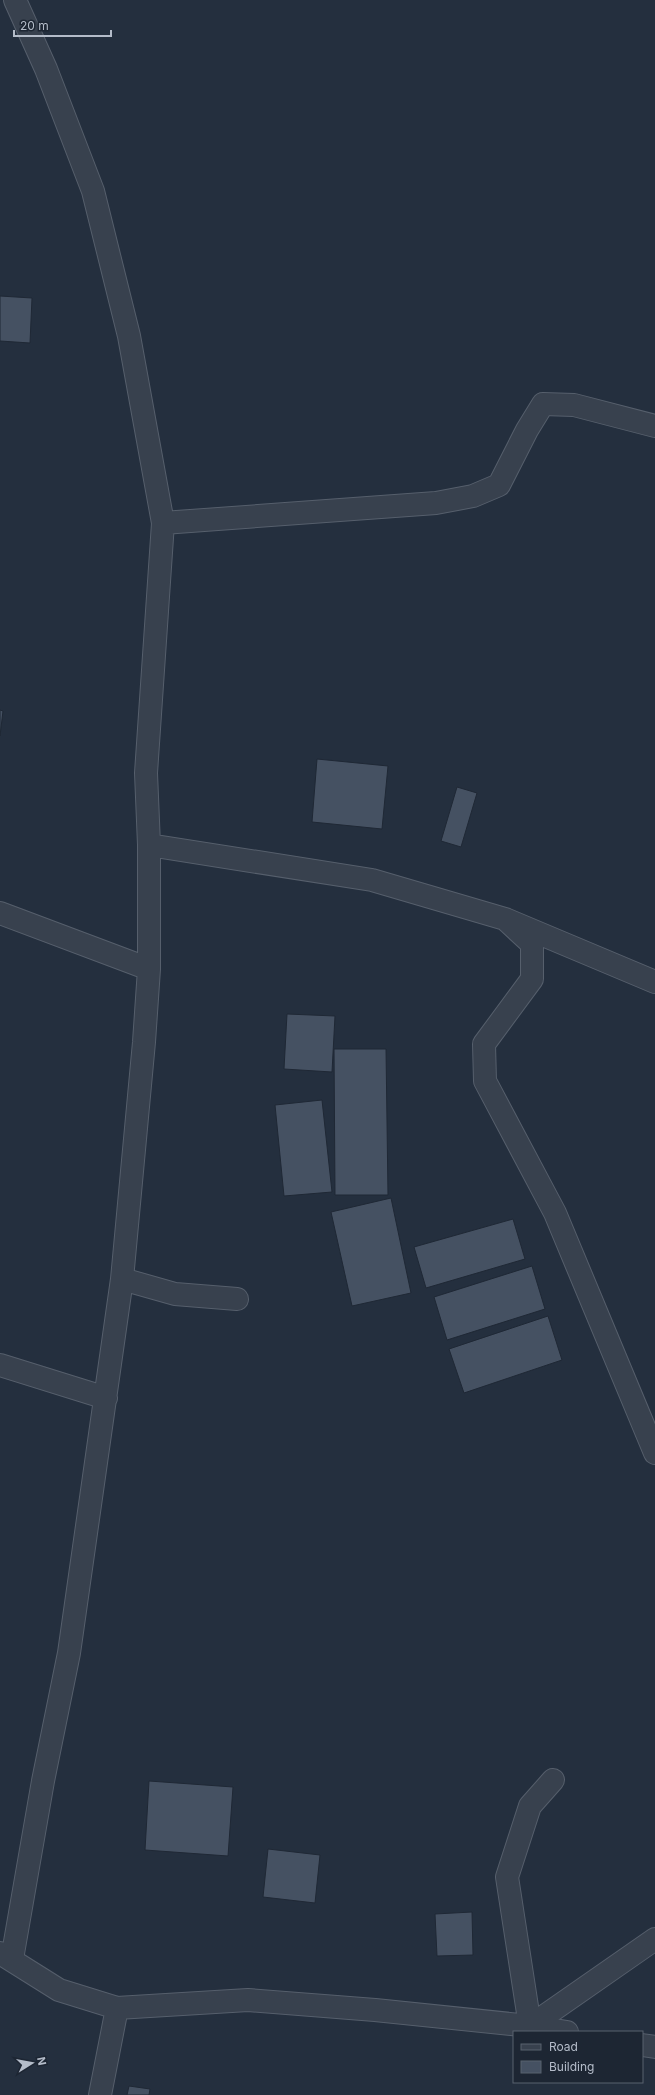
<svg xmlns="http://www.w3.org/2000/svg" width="655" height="2095" font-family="Inter,sans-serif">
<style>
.building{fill:#455162;stroke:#1f2835}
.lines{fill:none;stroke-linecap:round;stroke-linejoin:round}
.street-casing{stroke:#565f6c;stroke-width:24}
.street{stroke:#38414e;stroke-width:22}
</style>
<rect width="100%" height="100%" fill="#242f3e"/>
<path class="building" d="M0 296 32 298 30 343 0 341Z
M0 710 3 711 0 736Z
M317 759 388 766 382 829 312 822Z
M457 787 477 793 461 847 441 841Z
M287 1014 335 1016 332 1072 284 1069Z
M334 1049H386L388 1195H335Z
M322 1100 332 1192 284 1196 275 1105Z
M391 1198 411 1293 352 1306 331 1212Z
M513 1219 525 1259 426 1288 414 1247Z
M532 1266 545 1309 447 1340 434 1297Z
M548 1316 562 1360 464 1393 449 1349Z
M149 1781 233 1787 228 1856 145 1850Z
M268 1849 320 1855 315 1903 263 1897Z
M472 1912 473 1955 437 1956 435 1914Z
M129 2086 150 2089 149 2095H127Z"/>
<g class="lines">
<defs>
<path id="street" d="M163 523 436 503 473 496 499 485 527 430 543 404 574 405 655 426
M149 845 372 880 505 919 655 982
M0 913 149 969
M505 919 532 944V979L484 1044 485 1081 555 1213 655 1453
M122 1279 175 1294 237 1299
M0 1365 106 1398
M0 1953 59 1990 117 2008 248 2000 375 2010 530 2026 567 2032
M12 1959 43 1781 69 1653 122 1279 144 1042 149 969V845L146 773 163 523 129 336 93 191 46 69 15 0
M530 2026 507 1877 530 1806 553 1780
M530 2026 655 1939
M642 2045 655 2047
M100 2095 117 2008"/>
</defs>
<use href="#street" class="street-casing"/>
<use href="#street" class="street"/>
</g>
<rect x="513" y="2031" width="130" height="52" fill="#1d2633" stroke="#59626f"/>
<rect x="521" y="2044" width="20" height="6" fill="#38414e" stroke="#59626f"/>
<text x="549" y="2051" font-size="12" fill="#b4bcc9">Road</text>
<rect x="521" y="2061" width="20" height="12" fill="#455162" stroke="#59626f"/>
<text x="549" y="2071" font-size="12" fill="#b4bcc9">Building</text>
<g transform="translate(32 2063) rotate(79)" stroke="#1d2633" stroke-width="3" paint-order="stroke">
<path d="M0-3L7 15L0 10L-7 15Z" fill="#b4bcc9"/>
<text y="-6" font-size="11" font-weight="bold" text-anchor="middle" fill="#b4bcc9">N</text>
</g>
<path d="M14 30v6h97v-6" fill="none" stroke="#b4bcc9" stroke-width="2"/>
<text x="20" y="30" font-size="12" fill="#b4bcc9" stroke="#1d2633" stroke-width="3" paint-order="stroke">20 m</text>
</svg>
